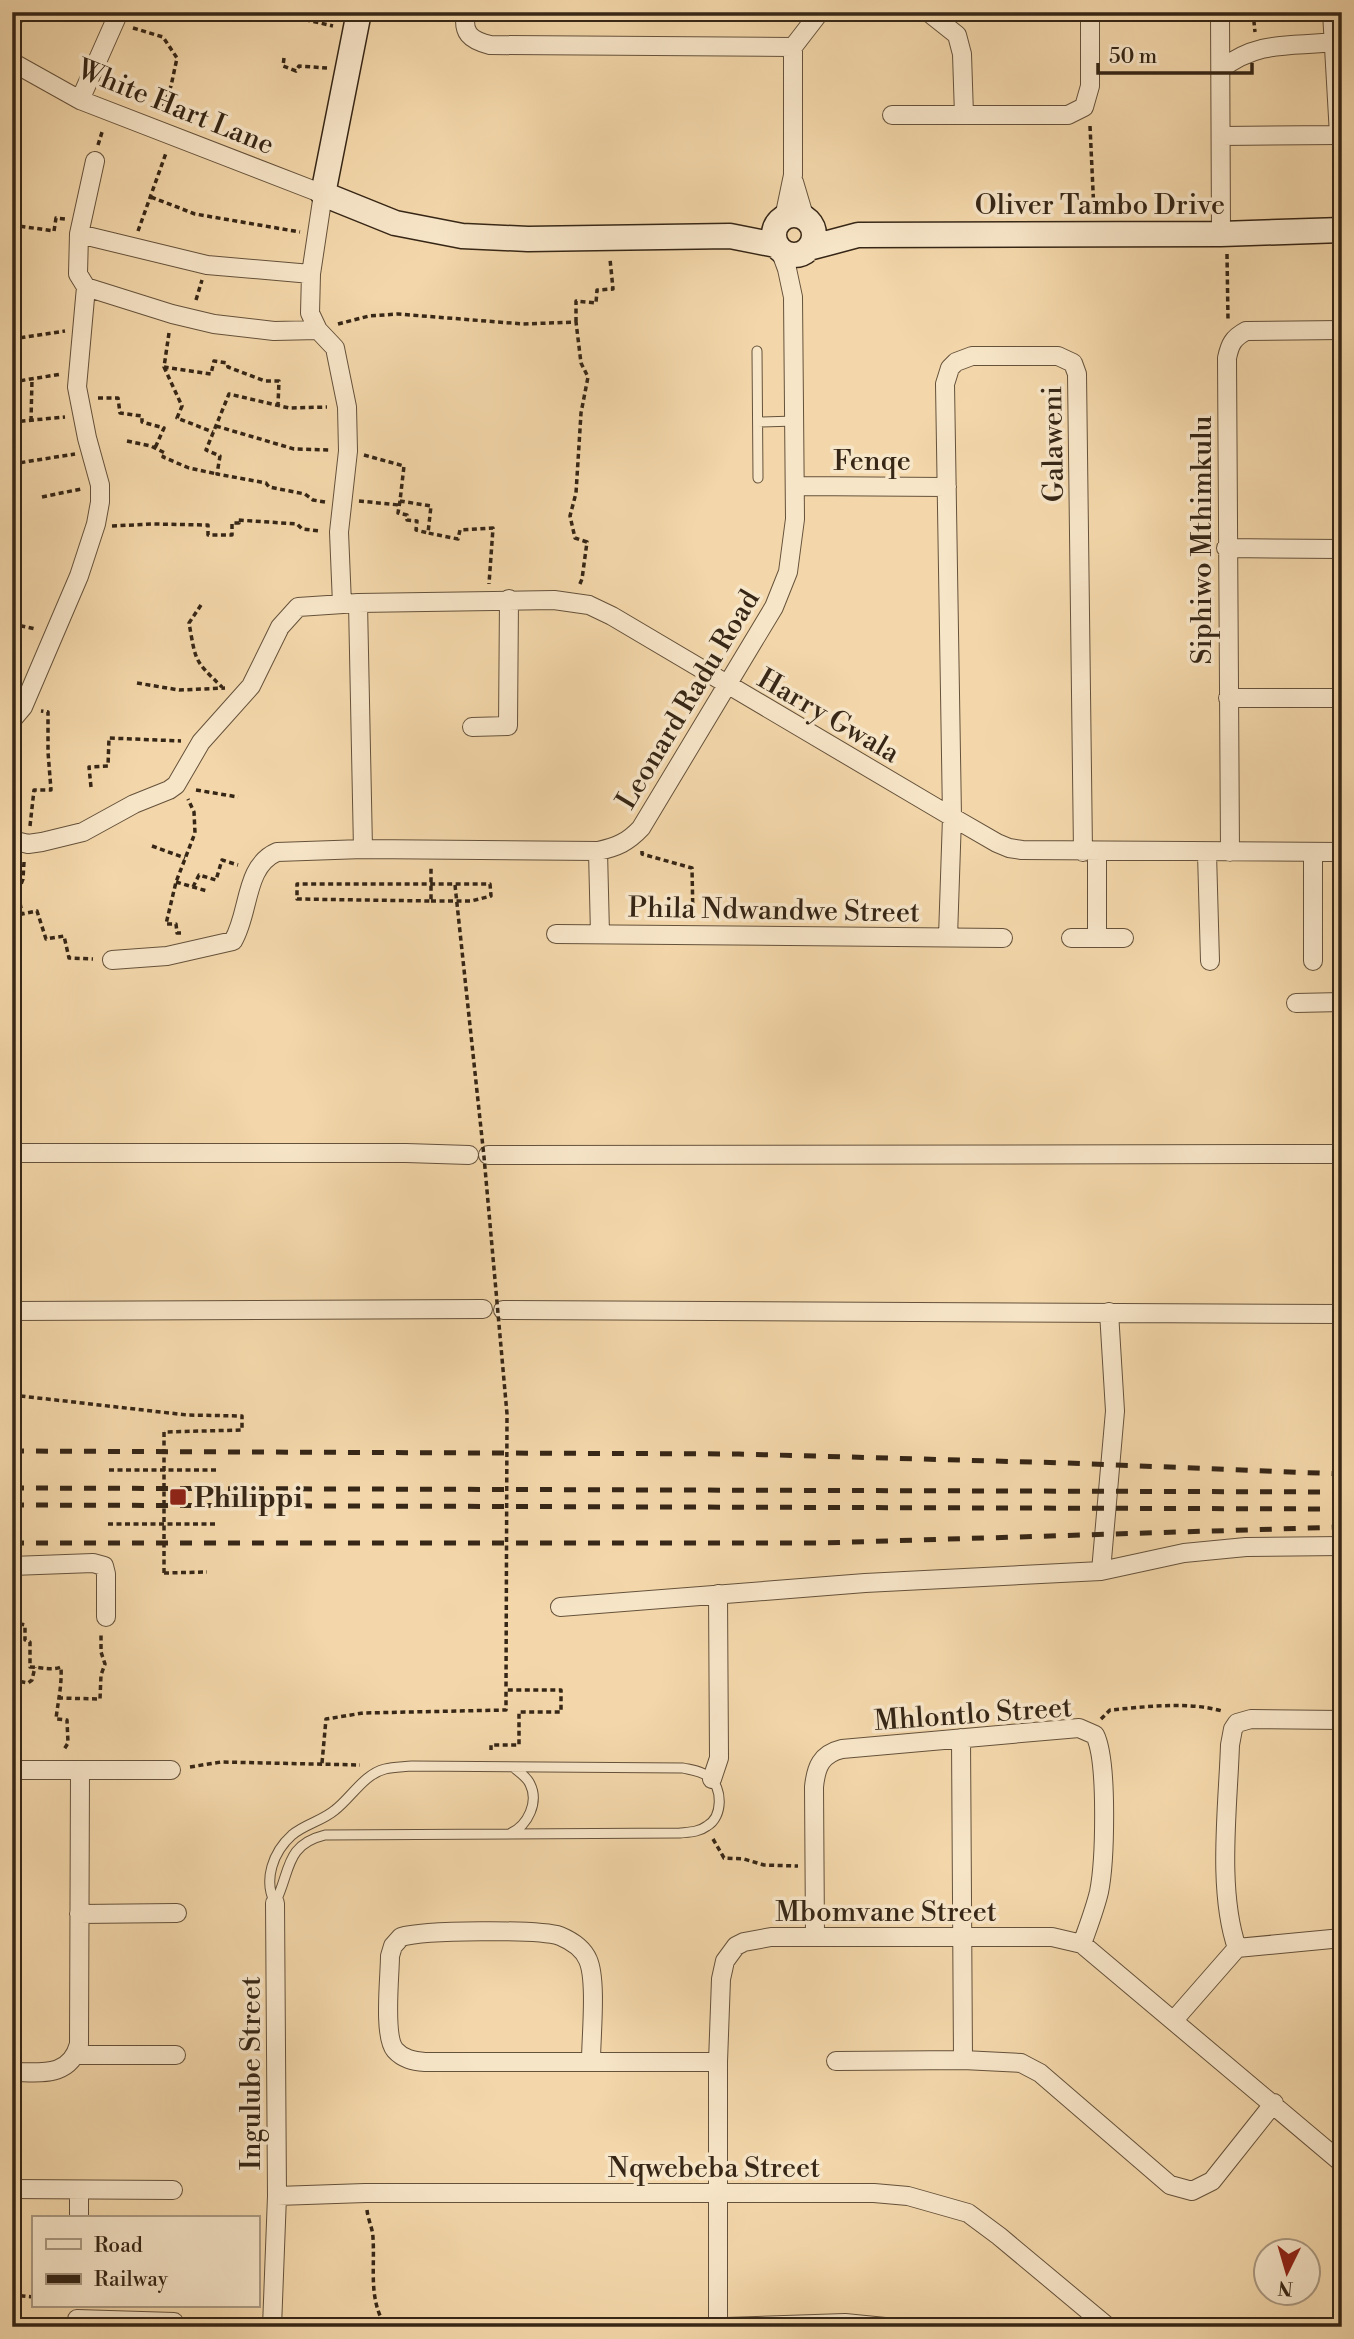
<svg xmlns="http://www.w3.org/2000/svg" width="1354" height="2339" font-family="'Libre Bodoni',serif">
<style>
.lines{fill:none;stroke-linecap:round;stroke-linejoin:round}
.lane-casing{stroke:#65523b;stroke-width:11}
.street-casing{stroke:#65523b;stroke-width:20}
.secondary-casing{stroke:#362616;stroke-width:27}
.path{stroke:#362616;stroke-width:3.5;stroke-dasharray:5 3.5;stroke-linecap:butt}
.lane{stroke:#f7e5c8;stroke-width:9}
.street{stroke:#f7e5c8;stroke-width:18}
.secondary{stroke:#f7e5c8;stroke-width:24}
.rail{stroke:#362616;stroke-width:5;stroke-dasharray:12 12;stroke-linecap:butt}
.path-bridge{stroke:#362616;stroke-width:3.5;stroke-dasharray:5 3.5;stroke-linecap:butt}
.poi-dot{fill:#8f2418;stroke:#f7e5c8;stroke-width:2.5}
.labels{text-anchor:middle;stroke-width:7;stroke-linejoin:round;paint-order:stroke}
.street-label{font-size:28px;fill:#362616;stroke:#f7e5c8}
.poi-label{font-size:28px;font-weight:bold;fill:#362616;stroke:#f7e5c8;text-anchor:start}
</style>
<rect width="100%" height="100%" fill="#f3d7aa"/>
<filter id="stains"><feTurbulence type="fractalNoise" baseFrequency=".00286" numOctaves="4"/><feColorMatrix values="0 0 0 0 .2 0 0 0 0 .09 0 0 0 0 .02 0 0 0 .5 -.17"/></filter>
<radialGradient id="worn" r=".72"><stop offset=".6" stop-color="#630" stop-opacity="0"/><stop offset="1" stop-color="#630" stop-opacity=".3"/></radialGradient>
<g class="lines">
<defs>
<path id="lane" d="M757 351 758 478
M758 422 795 421
M412 1766 683 1768C692 1770 702 1771 709 1777 723 1788 723 1817 707 1826 699 1832 690 1832 680 1833L325 1835C284 1845 291 1872 275 1903 263 1880 273 1852 292 1835 305 1824 322 1821 335 1810 351 1798 364 1774 385 1769 393 1767 403 1767 412 1766Z
M511 1833C528 1825 539 1802 530 1784 527 1777 519 1772 513 1767"/>
<path id="street" d="M466 12C462 33 470 40 490 45L793 47
M928 12 957 35 962 54 964 115
M1220 12 1221 234
M1332 12 1339 135H1342
M12 62 80 100 323 194 311 274 310 313 318 330 335 348 347 407 348 451 339 532 342 604
M1221 69C1262 38 1294 48 1342 41
M80 100 119 12
M892 115H1068L1084 107 1090 86V12
M1221 136 1339 135
M95 161 79 234 78 274 86 287 172 314 214 324 274 331 318 330
M794 182 805 219
M784 218 793 175V47L820 12
M79 234 207 265 311 274
M797 486 947 487
M1226 548 1342 549
M358 603 363 849
M1228 698H1342
M12 720 23 707 79 576 96 524 100 502V485L87 438 77 387 86 287
M472 727 508 726 509 599
M12 840 28 844 42 842 83 832 134 804 169 790 176 785 201 742 251 686 280 627 298 607 358 603 554 600 589 605 612 616 952 817 997 843 1009 848 1022 850 1342 852
M598 851 600 934
M1097 852V938
M1230 852 1227 358C1230 344 1233 338 1246 331L1342 330
M1313 852V961
M1207 853 1210 961
M556 934 1003 938
M948 937 952 817 945 384 950 368 956 362 972 356H1058L1073 363 1077 374 1083 852
M1071 938H1124
M112 960 167 956 233 941C250 913 244 866 277 852L363 849 598 851C617 847 628 842 641 828L774 607 788 572 795 519 793 297 787 269 780 250
M1296 1003 1342 1002
M12 1153H406L469 1155
M488 1155 1342 1154
M503 1310 1342 1314
M12 1311 483 1309
M12 1566 93 1563 104 1566 106 1574V1617
M1101 1571 1115 1411 1109 1312
M560 1607 865 1583 1101 1571 1184 1553 1246 1547 1342 1546
M961 1738 963 2060
M12 1770H171
M712 1779 719 1758 718 1594
M1342 1822V1807
M79 1914 177 1913
M815 1936 814 1787C816 1767 821 1754 842 1749L1079 1728 1095 1735C1108 1761 1105 1862 1099 1892 1095 1909 1088 1927 1082 1944
M1237 1948C1217 1890 1228 1807 1230 1745L1233 1729 1237 1723 1251 1719 1342 1720
M1174 2020 1237 1948 1342 1938
M76 2055H176
M591 2061C591 2037 597 1980 588 1960 583 1948 572 1941 560 1936 539 1929 423 1930 401 1937L393 1946 390 1956C390 1976 383 2036 395 2050 403 2059 413 2061 425 2062H718
M836 2061 963 2060 1021 2063 1040 2073 1170 2185 1192 2191 1212 2181 1274 2103
M12 2072C40 2072 70 2078 79 2044L80 1771
M12 2189 173 2190
M79 2190V2218
M277 2196 365 2193H874L908 2196 968 2213 999 2236 1108 2327
M77 2319 174 2322
M272 2327 277 2196 275 1903
M451 2327H549
M718 2327V2062L721 1979 725 1961 736 1946 744 1942 771 1937H1052L1082 1944 1342 2163
M726 2327 845 2323 885 2327"/>
<path id="secondary" d="M359 12 323 194 395 223 462 236 528 239 730 236 776 245
M774 235a20 20 0 1 1 40 0a20 20 0 1 1-40 0Z
M809 248 858 235 1221 234 1342 230"/>
</defs>
<use href="#lane" class="lane-casing"/>
<use href="#street" class="street-casing"/>
<use href="#secondary" class="secondary-casing"/>
<path class="path" d="M272 12 333 26
M1253 12 1255 32
M133 28 163 37 177 58 171 86 160 113
M12 38 26 12
M284 58 283 66 296 71 299 66 327 68
M1090 126 1094 212
M98 145 103 129
M151 197 195 214 300 232
M12 225 54 231 56 218 65 219
M138 231 166 153
M1227 254 1228 320
M196 300 202 280
M576 322V301L596 303 597 290 613 289 610 259
M338 324 369 316 398 314 523 324 576 322 581 363 588 377 581 413 576 493 570 516 575 538 587 542 582 579 579 586
M169 333 164 367 211 374 214 361 227 363 228 367 265 381H279L278 405
M12 339 65 331
M164 367 182 406 177 418 213 432
M12 382 62 374
M98 398H118L120 413 142 416V422L164 428 155 448
M31 421 32 379
M12 422 65 417
M216 426 294 449 329 450
M127 441 151 446 165 453 163 457 189 468 217 474
M364 455 404 466 400 501 431 506 428 533 458 539 460 530 493 528 489 584
M12 464 75 454
M42 497 81 489
M359 501 399 505
M400 501 398 513 407 515V520L417 521 416 530 428 533
M325 502 313 500 305 494 269 487 266 483 217 474 220 456 206 450 229 394 289 408 327 407
M112 526 153 524 208 525V535H232V523H239L238 520 297 524 302 529 320 531
M201 605 189 623C196 662 194 660 222 687
M12 624 36 629
M137 683 179 690 225 688
M91 787 89 767 108 766 109 738 181 741
M196 790 238 797
M30 826 34 790H51L48 752V712L41 711
M152 846 185 858
M642 851V854L692 868 693 918
M24 862 23 879 18 892 22 914 37 911 46 939 64 936 69 958 93 959
M176 882 207 891
M193 887 199 875 216 880 222 860 238 865
M431 901H471L491 896 490 884H297V899L431 901V867
M181 933H177L176 924H166L176 882 195 833 194 812 188 799
M12 1395 187 1415 242 1416V1430L164 1432
M109 1470H216
M108 1524H216
M164 1573 207 1572
M12 1610 16 1623 25 1625V1640L30 1642V1667C42 1667 51 1671 61 1667 62 1686 58 1701 56 1719L67 1720 68 1743 63 1751
M12 1680 28 1683 32 1680 35 1667
M58 1698 100 1699 101 1675 105 1664 101 1652V1632
M1101 1719 1110 1710C1145 1707 1187 1701 1222 1711
M322 1763 326 1719 363 1713 506 1710V1690H561V1712H519V1745H491V1750
M190 1767 221 1762 360 1765
M713 1839 724 1858 744 1859 764 1865 798 1866
M367 2210C368 2220 373 2229 373 2238 375 2269 368 2299 386 2327
M12 2295 33 2297"/>
<use href="#lane" class="lane"/>
<use href="#street" class="street"/>
<use href="#secondary" class="secondary"/>
<path class="rail" d="M12 1451 739 1454 1067 1463 1342 1474
M12 1488 1342 1492
M12 1505 1342 1509
M12 1543H821L1342 1527"/>
<path class="path-bridge" d="M455 885 484 1157 507 1414 506 1690
M164 1432V1573"/>
</g>
<rect class="poi-dot" x="169" y="1488" width="18" height="18" rx="3.5"/>
<g class="labels">
<g class="street-label">
<text transform="translate(176 106) rotate(22)" y="10">White Hart Lane</text>
<text x="1100" y="214">Oliver Tambo Drive</text>
<text transform="translate(1052 444) rotate(-91)" y="10">Galaweni</text>
<text x="872" y="470">Fenqe</text>
<text transform="translate(1201 540) rotate(-90)" y="10">Siphiwo Mthimkulu</text>
<text transform="translate(687 699) rotate(-59)" y="10">Leonard Radu Road</text>
<text transform="translate(829 715) rotate(30)" y="10">Harry Gwala</text>
<text transform="translate(774 909) rotate(1)" y="10">Phila Ndwandwe Street</text>
<text transform="translate(973 1713) rotate(-4)" y="10">Mhlontlo Street</text>
<text x="886" y="1921">Mbomvane Street</text>
<text transform="translate(250 2073) rotate(-90)" y="10">Ingulube Street</text>
<text x="714" y="2177">Nqwebeba Street</text>
</g>
<g class="poi-label">
<text x="194" y="1507">Philippi</text>
</g>
</g>
<rect width="1354" height="2339" fill="none" stroke="#f3d7aa" stroke-width="42"/>
<rect x="14" y="14" width="1326" height="2311" fill="none" stroke="#362616" stroke-width="3.5"/>
<rect x="21" y="21" width="1312" height="2297" fill="none" stroke="#362616" stroke-width="2"/>
<rect x="32" y="2216" width="228" height="91" fill="#f7e5c8" stroke="#aa9981" stroke-width="2"/>
<rect x="46" y="2239" width="35" height="10" fill="#f7e5c8" stroke="#aa9981" stroke-width="2"/>
<text x="94" y="2252" font-size="21" fill="#362616">Road</text>
<rect x="46" y="2274" width="35" height="10" fill="#362616" stroke="#aa9981" stroke-width="2"/>
<text x="94" y="2286" font-size="21" fill="#362616">Railway</text>
<g transform="translate(1287 2272) rotate(185)"><circle r="33" fill="#f7e5c8" stroke="#aa9981" stroke-width="2"/>
<path d="M0-5L12 26L0 18L-12 26Z" fill="#8f2418"/>
<text y="-10" font-size="19" font-weight="bold" text-anchor="middle" fill="#362616">N</text>
</g>
<path d="M1098 63v10h154v-10" fill="none" stroke="#362616" stroke-width="3.5"/>
<text x="1109" y="63" font-size="21" fill="#362616" stroke="#f7e5c8" stroke-width="5" paint-order="stroke">50 m</text>
<rect width="100%" height="100%" filter="url(#stains)"/>
<rect width="100%" height="100%" fill="url(#worn)"/>
</svg>
